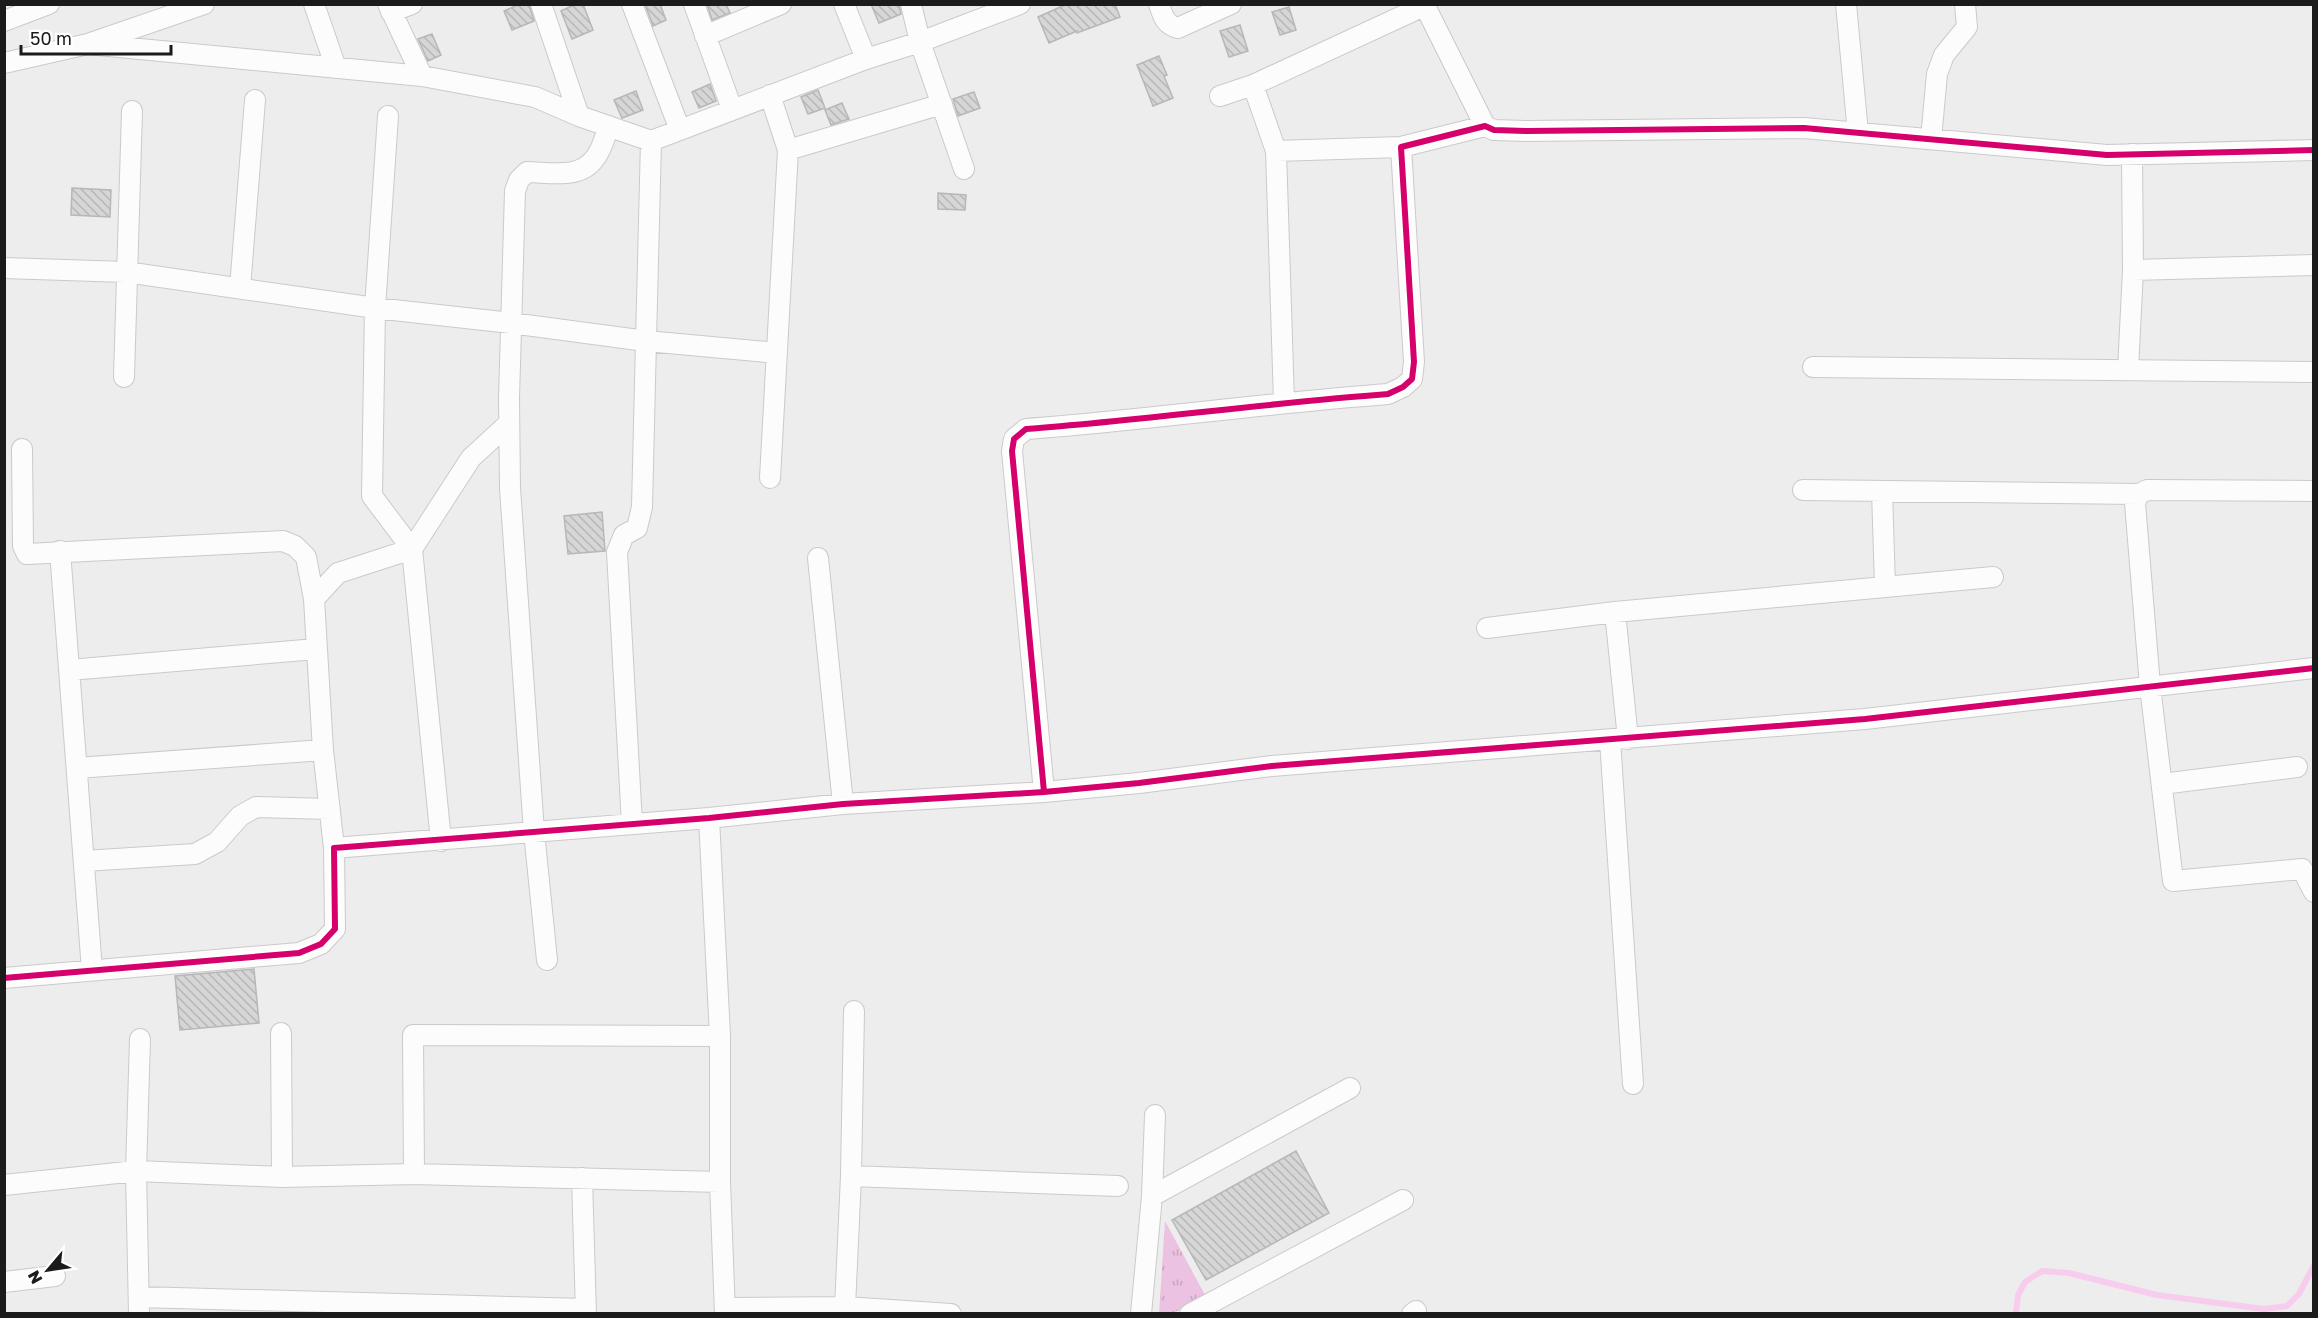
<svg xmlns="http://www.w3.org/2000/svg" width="2318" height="1318" font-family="'Golos Text',sans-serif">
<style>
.grass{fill:url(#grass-tufts)}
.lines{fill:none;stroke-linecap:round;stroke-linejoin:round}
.stream{stroke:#f7cced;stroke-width:6}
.building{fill:url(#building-back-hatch);stroke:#b6b7b7;stroke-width:1.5}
.minor-casing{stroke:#cbcacb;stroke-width:22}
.minor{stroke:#fcfcfc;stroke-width:20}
.cycleway-casing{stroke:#fff;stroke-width:10}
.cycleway{stroke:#d6006c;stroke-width:6}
</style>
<defs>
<pattern id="grass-tufts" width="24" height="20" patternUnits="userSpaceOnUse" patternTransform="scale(1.5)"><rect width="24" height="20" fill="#ebc2e1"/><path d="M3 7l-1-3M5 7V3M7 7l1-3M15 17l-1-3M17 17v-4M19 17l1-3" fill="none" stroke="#c9a6c0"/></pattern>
<pattern id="building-back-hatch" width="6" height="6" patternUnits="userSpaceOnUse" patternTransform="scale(1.5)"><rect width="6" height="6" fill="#d6d6d6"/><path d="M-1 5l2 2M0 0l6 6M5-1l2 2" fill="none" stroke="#b7b7b7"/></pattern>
</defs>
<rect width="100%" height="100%" fill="#eeedee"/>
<path class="grass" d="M1165 1221 1205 1295 1174 1313 1159 1314Z"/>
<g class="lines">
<path class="stream" d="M2016 1314 2018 1295 2025 1282 2042 1271 2069 1273 2157 1295 2264 1309 2287 1306 2299 1294 2314 1265"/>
</g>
<path class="building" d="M520 4H529L534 21 512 30 504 11Z
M576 4H583L593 30 572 39 561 11Z
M645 4H660L666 20 653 26Z
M707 4H726L730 13 712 20Z
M871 4H899L901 14 879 23Z
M1067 4H1115L1120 17 1077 33V31L1049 43 1038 17Z
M1289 7 1296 30 1280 35 1272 12Z
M1240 25 1248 51 1229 57 1220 31Z
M432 34 441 55 428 61 418 39Z
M1159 56 1167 75 1164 76 1173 98 1153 106 1137 65Z
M710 84 716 101 699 108 692 92Z
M818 90 825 108 808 114 801 97Z
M636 91 643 110 622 118 614 100Z
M974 92 980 108 958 116 953 99Z
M842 103 849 119 831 125 825 110Z
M72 188 111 190 110 217 71 215Z
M938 193 966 195 965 210 938 209Z
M602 512 605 551 568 554 564 516Z
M254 969 259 1023 180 1030 175 976Z
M1296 1151 1329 1213 1206 1280 1172 1220Z"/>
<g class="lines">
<defs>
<path id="minor" d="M314 4 336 68
M388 4 422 76
M541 4 579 116
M632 4 680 130
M694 4 732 109
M844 4 866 59
M911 4 920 42 964 169
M1159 4C1163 16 1165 25 1178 28L1231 4
M1424 4 1485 126
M1846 4 1858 133
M391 12 412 4
M4 21 49 4
M705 36 781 4
M88 44 422 76 535 97 579 116 651 141 866 59 920 42 1020 4
M4 63 88 44 204 4
M1253 85 1276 151 1284 402
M1220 96 1253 85 1424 6
M388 116 375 308 372 496 412 549 441 841
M1931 139 1937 74 1944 55 1967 27 1965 4
M788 150 942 104
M1276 151 1401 147
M2132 154 2133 270
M4 268 126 272 375 308 511 323 646 341 651 141
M240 288 255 100
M1813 367 2314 372
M2128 370 2133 270 2314 265
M124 377 132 111
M22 449 23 546 27 554 283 541 295 546 306 557 314 599 323 750 334 848
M770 478 788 150 770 95
M1803 490 2139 494
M1882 491 1885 586
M2314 491 2147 490 2139 494 2135 503 2150 686 2173 881 2302 869 2314 892
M60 551 92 970
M818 558 843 804
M314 599 338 573 412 549 471 458 509 423
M1615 612 1628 739
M1487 628 1615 612 1993 577
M69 670 316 649
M1610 740 1633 1084
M77 768 323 750
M2162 784 2297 767
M1044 792 1012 451 1014 439 1026 429C1147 420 1267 403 1388 394L1403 387 1412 379 1414 362 1401 147 1485 126 1494 130 1527 131 1804 128 2107 155 2314 150
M709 818 720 1036V1182L725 1314
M632 824 617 552 624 535 637 528 642 507 646 341 777 353
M84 861 195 854 217 842 240 816 256 807 330 809
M547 960 534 832 510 488 509 398 515 191 519 180 527 172C549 172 580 180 595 158 602 150 605 136 609 126
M4 978 299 953 321 944 335 929 334 848 709 818 843 804 1044 792 1139 783 1272 766 1865 719 2314 668
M281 1033 282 1177
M414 1174 413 1035 720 1036
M851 1176 1118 1186
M582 1178 586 1314
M4 1185 136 1171 282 1177 414 1174 720 1182
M1152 1196 1350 1088
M4 1282 55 1276
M139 1297 586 1309
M845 1307 851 1176 854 1011
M725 1308 845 1307 951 1314
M139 1314 136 1171 140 1039
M1141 1314 1152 1196 1155 1115
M1190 1314 1403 1200
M1412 1314 1416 1311"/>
</defs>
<use href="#minor" class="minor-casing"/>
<use href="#minor" class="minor"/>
<defs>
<path id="cycleway" d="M1044 792 1012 451 1014 439 1026 429C1147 420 1267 403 1388 394L1403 387 1412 379 1414 362 1401 147 1485 126 1494 130 1527 131 1804 128 2107 155 2314 150
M4 978 299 953 321 944 335 929 334 848 709 818 843 804 1044 792 1139 783 1272 766 1865 719 2314 668"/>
</defs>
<use href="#cycleway" class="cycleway-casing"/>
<use href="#cycleway" class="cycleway"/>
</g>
<rect width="2318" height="1318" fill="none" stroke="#1c1b1b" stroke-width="12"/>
<g transform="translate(48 1270) rotate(241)" stroke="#ffffff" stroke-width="4.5" paint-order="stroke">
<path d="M0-4.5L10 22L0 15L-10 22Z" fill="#1c1b1b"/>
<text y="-9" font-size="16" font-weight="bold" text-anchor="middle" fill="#1c1b1b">N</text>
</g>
<path d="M21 45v9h150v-9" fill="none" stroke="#1c1b1b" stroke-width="3"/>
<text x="30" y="45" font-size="18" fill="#1c1b1b" stroke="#ffffff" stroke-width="4.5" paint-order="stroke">50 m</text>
</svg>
